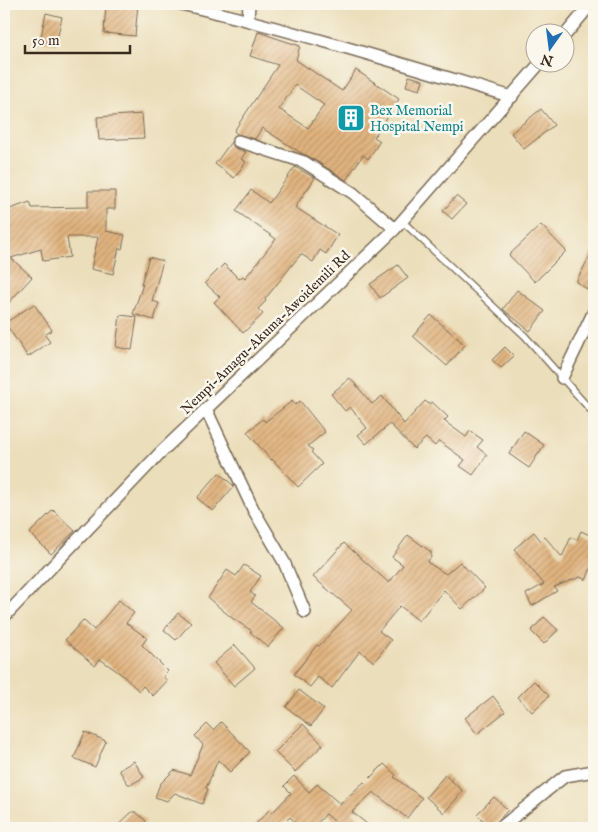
<svg xmlns="http://www.w3.org/2000/svg" width="598" height="832" font-family="'IM FELL English',serif">
<style>
.building{fill:url(#building-hatch);fill-rule:evenodd}
.lines{fill:none;stroke-linecap:round;stroke-linejoin:round}
.lane-casing{stroke:#796955;stroke-width:8}
.street-casing{stroke:#796955;stroke-width:14}
.lane{stroke:#fff;stroke-width:5.5}
.street{stroke:#fff;stroke-width:11}
.labels{text-anchor:middle;stroke-width:5;stroke-linejoin:round;paint-order:stroke}
.culture-label{font-size:14px;fill:#0d838f;stroke:#fbf7ec;text-anchor:start}
.street-label{font-size:14px;fill:#3b2a1e;stroke:#fbf7ec}
</style>
<defs>
<pattern id="building-hatch" width="6" height="6" patternUnits="userSpaceOnUse" patternTransform="scale(1.25)"><rect width="6" height="6" fill="#e1b47f"/><path d="M-1 1l2-2M0 6l6-6M5 7l2-2" fill="none" stroke="#b89367"/></pattern>
</defs>
<rect width="100%" height="100%" fill="#fbf7ec"/>
<filter id="ink" filterUnits="userSpaceOnUse"><feTurbulence type="fractalNoise" baseFrequency=".02" numOctaves="2"/><feDisplacementMap in="SourceGraphic" scale="10" xChannelSelector="R" yChannelSelector="G"/><feConvolveMatrix kernelMatrix="1 2 1 2 8 2 1 2 1" color-interpolation-filters="sRGB"/></filter>
<filter id="wash" filterUnits="userSpaceOnUse"><feTurbulence type="fractalNoise" baseFrequency=".0096" numOctaves="4" result="noise"/><feDisplacementMap in="SourceGraphic" scale="20" xChannelSelector="R" yChannelSelector="G"/><feGaussianBlur stdDeviation="1.12" result="paint"/><feColorMatrix in="noise" values="0 0 0 0 0 0 0 0 0 0 0 0 0 0 0 0 0 1.4 0 .05"/><feComposite in="paint" operator="in"/></filter>
<g filter="url(#wash)">
<rect width="100%" height="100%" fill="#ebdeba"/>
<g id="blocks">
<path class="building" d="M106 4H138L135 36 104 33Z
M46 13 62 17 56 44 40 41Z
M258 32 300 46 296 60 342 91 356 70 399 99 374 137 380 141 368 159 363 155 346 180 308 156 301 153 262 128 255 139 237 134 234 131 278 65 250 56ZM295 85 324 105 308 128 279 109Z
M409 76 423 80 420 90 406 86Z
M541 109 554 125 524 149 511 133Z
M142 114 144 138 99 140 97 117Z
M231 142 235 148 246 152 241 159 246 162 234 178 215 164Z
M295 167 315 178 295 207 338 235 326 254 320 250 313 262 301 254 265 299 266 301 258 309 263 314 243 333 214 302 220 297 205 283 224 264 239 279 243 276 245 278 276 239 236 211 251 190 269 203Z
M88 191H115V209H106V231L125 235 122 249 119 248 113 274 91 269 98 237H67L70 257 43 261 41 249 11 258 32 277 4 308V252L6 254 4 247V211L30 202 32 208 88 207Z
M456 196 466 204 452 219 443 211Z
M541 225 566 251 535 282 509 255Z
M594 248V281L589 290 576 282Z
M149 257 163 261 152 301 159 303 154 320 133 314 143 284H141Z
M398 265 408 278 380 298 370 284Z
M517 290 545 311 530 331 503 309Z
M34 304 52 330 45 335 50 342 28 357 5 323Z
M120 315 137 317 132 350 116 347Z
M431 315 465 345 447 366 413 336Z
M505 347 514 356 501 368 492 360Z
M350 378 372 404 382 396 404 424 425 401 429 404 432 402 448 417 444 421 466 437 470 431 483 440 477 447 487 455 473 475 460 466 465 460 439 441 435 446 426 438 414 449 390 424 366 444 358 435 367 428 350 407 345 411 331 394Z
M292 401 295 405 300 401 325 432 308 446 313 450 311 452 322 464 298 487 272 459 271 460 247 432 263 419 265 422Z
M524 431 544 445 529 468 509 454Z
M219 473 234 486 213 511 197 498Z
M53 510 75 531 51 554 30 533Z
M581 531 594 537V561L586 580 580 577 554 587 557 591 532 606 526 594 544 584 514 549 534 532 541 541 545 537 562 557 571 537 577 540Z
M408 535 431 552V557L427 562 446 574 460 562 485 588 462 609 444 590 419 621 400 606 379 631 391 640 374 662 360 651 332 688 318 677 310 687 294 674 317 645 319 646 352 610 313 577 344 543 389 583 403 565 392 557Z
M244 565 261 576 250 592 255 596 251 602 284 628 268 647 250 632 252 631 232 618 208 598 227 570 236 576Z
M119 600 134 613 126 623 147 638 142 645 168 671 163 676 167 681 153 696 143 686 139 691 121 674 100 659 95 666 65 640 83 620 94 630Z
M178 613 191 623 176 640 164 630Z
M544 617 558 630 544 644 531 631Z
M235 645 255 668 234 686 214 663Z
M534 681 549 696 532 712 518 697Z
M299 690 324 709 311 726 286 707Z
M493 696 505 712 477 734 465 718Z
M221 722 250 752 230 772 218 760 206 788 208 789 202 804 175 793 167 801 155 797 160 784 174 770 190 775 203 745 195 736 207 724 213 730Z
M303 724 323 745 295 772 275 752Z
M85 732 106 741 95 767 74 758Z
M134 761 144 777 132 784H128L119 770Z
M384 764 396 775 394 777 422 798 407 818 373 792 352 812 372 828H342L326 814 313 828H301L290 817 279 828H252L269 810 272 813 291 793 284 786 294 776 309 792 317 784 340 804 364 782 365 783Z
M445 775 463 791 444 813 426 797Z
M494 797 508 810 491 828 477 814Z
M132 812H136L146 821 139 828H115Z"/>
</g>
</g>
<g filter="url(#ink)">
<use href="#blocks" fill-opacity="0" stroke="#796955" stroke-width="1"/>
<g class="lines">
<defs>
<path id="lane" d="M402 221 525 336 594 414"/>
<path id="street" d="M181 4C292 30 402 64 512 97
M248 20 249 4
M566 34 591 4
M238 141 304 162 353 193 395 229
M562 378 594 311
M206 409 253 509 284 562 305 612
M4 617 160 453 395 229 541 62
M500 828 565 776 594 771"/>
</defs>
<use href="#lane" class="lane-casing"/>
<use href="#street" class="street-casing"/>
<use href="#lane" class="lane"/>
<use href="#street" class="street"/>
</g>
</g>
<defs>
<symbol id="building-square" viewBox="-11 -11 22 22"><rect x="-9" y="-9" width="18" height="18" rx="4" fill="#0f9aa8" stroke="#fbf7ec"/><path d="M-4-6H4V6H1V3H-1V6H-4ZM-2.5-4.3h1.7v1.8h-1.7ZM.8-4.3h1.7v1.8H.8ZM-2.5-1h1.7V.8h-1.7ZM.8-1h1.7V.8H.8Z" fill="#fff"/></symbol>
</defs>
<g fill-rule="evenodd">
<use href="#building-square" x="335" y="102" width="32" height="32"/>
</g>
<g class="labels">
<g class="culture-label">
<text x="370" y="115">Bex Memorial<tspan x="370" dy="16">Hospital Nempi</tspan></text>
</g>
<g class="street-label">
<text transform="translate(265 332) rotate(-44)" y="5">Nempi-Amagu-Akuma-Awoidemili Rd</text>
</g>
</g>
<rect width="598" height="832" fill="none" stroke="#fbf7ec" stroke-width="20"/>
<g transform="translate(550 48) rotate(194)"><circle r="24" fill="#fbf7ec" stroke="#aea59a"/>
<path d="M0-4L9 19L0 12L-9 19Z" fill="#1f6fb2"/>
<text y="-8" font-size="14" font-weight="bold" text-anchor="middle" fill="#3b2a1e">N</text>
</g>
<path d="M25 45v8h105v-8" fill="none" stroke="#3b2a1e" stroke-width="2.5"/>
<text x="32" y="45" font-size="15" fill="#3b2a1e" stroke="#fbf7ec" stroke-width="4" paint-order="stroke">50 m</text>
</svg>
